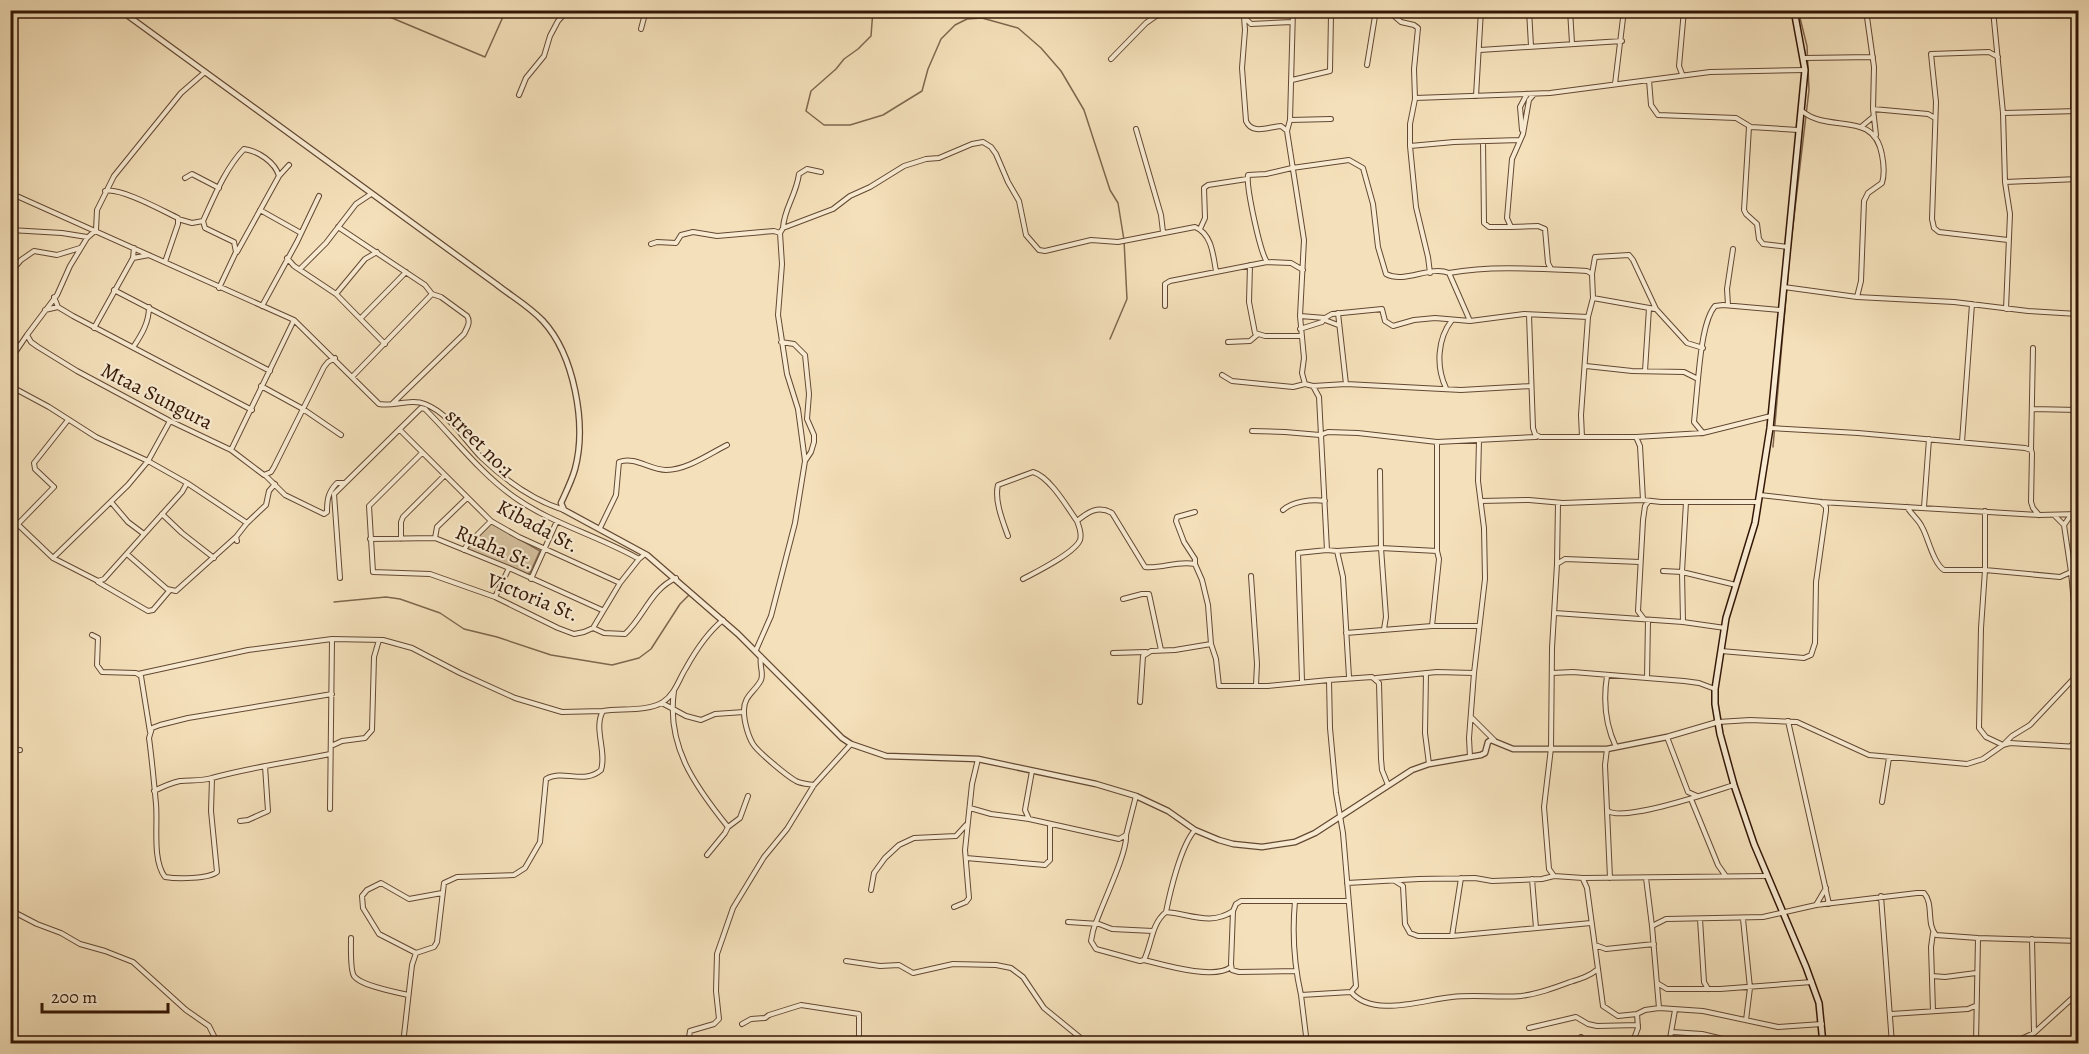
<svg xmlns="http://www.w3.org/2000/svg" width="2089" height="1054" font-family="Alegreya,serif">
<style>
.garden{fill:#d3be9b;stroke:#836a50;stroke-width:1.5}
.lines{fill:none;stroke-linecap:round;stroke-linejoin:round}
.stream{stroke:#7f664d;stroke-width:1.5}
.minor-casing{stroke:#634833;stroke-width:6}
.tertiary-casing{stroke:#634833;stroke-width:7}
.secondary-casing{stroke:#331606;stroke-width:8}
.minor{stroke:#f8ebd2;stroke-width:4}
.tertiary{stroke:#f8ebd2;stroke-width:4.5}
.secondary{stroke:#f8ebd2;stroke-width:5}
.labels{text-anchor:middle;stroke-width:4.5;stroke-linejoin:round;paint-order:stroke}
.street-label{font-size:21px;fill:#331606;stroke:#f8ebd2}
</style>
<rect width="100%" height="100%" fill="#f4e0ba"/>
<filter id="stains"><feTurbulence type="fractalNoise" baseFrequency=".00333" numOctaves="4"/><feColorMatrix values="0 0 0 0 .2 0 0 0 0 .09 0 0 0 0 .02 0 0 0 .5 -.17"/></filter>
<radialGradient id="worn" r=".72"><stop offset=".6" stop-color="#630" stop-opacity="0"/><stop offset="1" stop-color="#630" stop-opacity=".3"/></radialGradient>
<path class="garden" d="M492 523 540 551 530 573 527 574 468 550 469 546Z"/>
<g class="lines">
<path class="stream" d="M373 10 485 57 506 10
M873 10 871 36 858 49 844 59 836 69 811 91 806 111 824 125H850L883 115 922 91 928 69 941 39 955 25 967 19 982 18 1018 28 1041 48 1061 71 1084 110 1110 190 1118 203 1124 240 1127 299 1110 339
M1773 447 1790 251 1809 90 1807 46 1798 10
M334 602 386 597 400 599 440 613 464 629 497 637 551 655 612 665 639 658 651 649 680 604 689 595"/>
<defs>
<path id="minor" d="M1293 10 1290 120 1287 131 1304 240 1300 316 1304 358 1302 373 1305 384 1313 386 1319 397 1327 550 1337 551 1381 548 1437 551
M1334 10 1339 13 1375 12
M1387 10 1401 22 1414 25 1418 28 1414 69 1415 99 1410 124V146L1416 207 1428 257 1430 273
M1529 10 1531 46
M1570 10 1572 43
M1866 10 1874 67 1873 109 1928 114 1935 118
M1993 10 2003 113 2005 182 2010 214 2006 309
M1244 17 1245 30 1242 68 1246 121C1252 135 1268 127 1281 126L1286 130
M1245 18 1251 24 1292 22
M641 29 646 10
M1480 50 1622 41
M1998 57 1989 52 1931 54 1936 102 1932 219 1934 228 1939 232 2008 240
M1804 58 1873 57
M1111 59 1146 23 1156 16 1170 12 1195 15 1244 11
M1367 65 1376 10
M205 72 181 93 114 176 97 210 96 230 87 238 70 266 57 295 27 335 31 342 38 347 77 371 170 421 231 450 264 475 271 472 274 467 324 367 328 362 335 358
M1682 74 1679 66 1684 10
M1292 80 1330 71 1331 14 1332 10
M1649 80 1651 105 1658 115 1736 118 1751 127 1798 130
M1615 84 1624 10
M1534 94 1529 100 1523 134 1512 159 1507 218 1511 227 1538 226 1545 229 1548 263 1551 269
M519 95 526 78 544 56 550 36 558 21 568 10
M1476 96 1481 10
M1415 98 1550 93 1710 72 1805 70
M1873 109 1876 135
M1802 111C1829 134 1874 109 1882 155 1884 165 1885 173 1882 183L1868 193 1864 201 1861 281 1857 297
M2073 111 2074 10
M2003 113 2078 111
M1290 120 1331 119
M1749 127 1744 210 1746 214 1757 224 1759 239 1763 244 1788 247
M1861 127 1873 117
M1136 129 1161 215 1163 232
M1522 130 1520 107 1527 94
M1483 141 1484 223 1489 227H1510
M1410 146 1454 142 1520 140
M185 178 192 174 219 188
M2005 182 2078 179
M105 191C120 187 163 211 178 218V224L165 262
M10 193 294 320 379 404C394 407 411 398 425 404 450 414 464 440 482 458 506 481 533 500 564 510
M260 210 301 233
M178 219 192 223 203 221
M338 227 425 285 432 294 352 377
M783 228C784 208 796 196 799 174L807 169 821 172
M1200 229 1205 218 1204 188 1208 185 1247 179
M10 230 62 233 87 237
M780 233 783 228 833 209 850 196 870 187 904 166 926 159 939 158 972 144 983 142 991 147 996 154 1008 182 1019 201 1026 235 1039 250 1045 251 1091 240 1118 242 1195 227C1212 234 1213 255 1216 271
M651 244 657 242 676 243 681 235 693 232 717 236 774 231 780 233 782 264 778 315 787 374 798 409 805 461
M237 252 279 176 289 165
M133 258 149 255
M287 258 294 266 336 294 385 344
M1267 262C1260 252 1246 187 1248 175L1266 174 1292 168 1349 160 1363 168 1373 204 1378 247 1386 274C1405 284 1430 265 1449 273L1470 321
M1250 265 1249 302 1255 333 1265 336H1301
M300 269 326 243 356 204 371 194
M10 273 21 260 34 251 57 255 80 248
M1449 273C1494 265 1541 269 1587 271L1592 274 1593 298 1588 317 1581 415 1582 437
M1592 274 1595 257 1629 255 1633 260 1656 309 1687 343 1703 348
M1784 287 1857 297 1954 302 2028 311 2078 314
M219 288 236 252 234 242 205 228 203 221C214 197 225 169 244 149 258 151 275 162 279 176
M114 290 270 371
M336 294 365 259 377 252
M54 297 58 307 73 316 252 410
M1593 298 1655 309
M1728 305 1727 289 1733 249
M262 306 297 242 319 196
M1165 306V284L1170 281 1267 262 1291 263 1303 270
M45 310 58 307
M1338 313 1346 384
M2078 313V296
M1529 315 1533 428 1535 434 1540 437H1636L1703 433 1771 416
M1300 316 1325 318 1332 314 1382 309 1385 321 1393 326 1414 320 1435 318 1470 321 1524 314 1588 317
M361 318 406 272
M1325 320 1338 325
M94 328 133 258 134 248
M1300 329 1322 322 1325 318
M1228 342 1250 341 1257 335
M134 346C142 334 149 322 149 307
M10 360 27 335
M1586 366 1632 371 1684 372 1698 379 1694 422 1703 433
M1645 371 1649 308
M1222 375 1232 381 1293 387 1305 384
M1698 379C1700 360 1703 320 1715 306L1723 305 1781 310
M10 386 49 407 96 437 148 461 187 483 247 523
M261 386 303 409 341 435
M1313 386 1346 384 1461 390 1531 386
M1446 388C1436 367 1437 339 1452 320
M392 404 464 334C467 328 471 322 467 316L441 297 432 294
M2032 409 2078 410
M1770 428 1858 433 2025 448 2031 450 2032 453 2031 502 2033 508 2039 515
M400 430 491 521 519 537 620 583
M1252 431 1285 432 1320 435 1328 432 1358 433 1437 442 1536 437
M1636 437 1640 446 1643 500
M1962 442 1972 304
M231 450 294 320
M2031 450 2033 348
M422 453 369 506 373 572 430 574 495 597 558 628 574 634 584 632 593 628 620 583 639 559 645 554
M1380 471 1381 548 1386 617 1384 629
M265 475 285 495 324 514 327 512C327 500 328 492 337 483H344
M1760 495 1821 502 2039 515 2078 514
M1481 501 1529 500 1563 503 1643 500 1661 502H1758
M111 502 128 522 144 534
M1907 507C1911 514 1919 520 1922 527 1928 537 1933 563 1944 570H1985L2060 577 2071 572
M1924 507 1929 439
M1283 510C1293 501 1312 499 1325 501
M1985 511V570L1981 628 1979 728 1986 737 2003 745
M1195 512 1177 517 1176 521 1184 542 1195 559V564L1202 580 1208 605 1211 644
M162 514 182 533 214 558
M2054 515 2064 525
M10 517 53 558 98 581 104 579 182 492 187 483
M18 524 54 487 35 469 34 463 68 420
M600 528 616 495 619 462C635 456 650 470 666 470 687 470 709 454 727 445
M1008 536C1003 522 994 500 998 485L1033 472C1050 477 1067 507 1077 521
M435 538 437 527 467 498
M370 539 435 538 509 568 602 610
M401 539V522L403 517 444 476
M237 541 236 537 247 523 266 505 269 491 275 484
M464 550 467 545 491 521
M1337 551 1343 577 1349 677
M127 554 167 589 176 591 236 537
M53 558 128 485 148 461 170 421
M1640 562 1565 559 1557 564 1552 648 1551 748 1544 807 1549 869 1554 876 1583 878 1767 876
M1557 564 1558 503
M1663 571 1682 572 1736 585
M1251 576 1257 664 1256 685
M340 578 334 494 421 408 425 409C455 439 480 473 514 497 552 524 599 536 639 559
M531 579 557 521
M1023 579C1036 572 1075 553 1080 540 1082 534 1079 526 1077 521 1088 512 1098 505 1112 513L1145 567C1162 569 1178 560 1195 564
M98 582 148 611 153 610 170 590
M495 597 509 568
M1123 599 1142 594H1149L1161 650
M1555 613 1683 622 1725 628
M1644 619 1638 611 1643 520 1645 506 1648 502
M1683 622 1682 572 1686 502
M1432 626 1439 559 1437 551V442
M593 628 604 633 625 634C644 617 650 590 676 578
M1346 633 1432 626H1478
M92 635 98 638 97 665 102 672 136 673 141 676 150 732
M756 650 771 616 795 523 805 461 811 452 814 442V435L807 419 809 394 805 355 794 344 781 342
M1721 651 1804 658 1811 655 1815 643 1816 582 1826 511V507L1821 502
M1113 653 1146 652
M761 657C759 666 764 673 761 680 755 692 743 696 744 712 744 721 748 736 753 744 758 752 787 776 796 781 802 784 808 784 814 785
M1426 673 1425 733 1429 764
M1552 673 1573 672 1684 681 1699 683 1715 689
M138 674 248 650 332 639 383 640 412 648 460 673 515 698 562 712 603 711
M1607 676C1603 701 1605 724 1616 747
M1376 678 1437 672 1474 673
M1647 678 1648 620
M1329 680 1372 677 1379 683 1381 759 1382 770 1388 785
M1302 681 1298 553 1327 550
M674 691C666 746 695 786 728 827
M1140 702 1143 656 1151 651 1175 650 1211 644 1216 659 1219 686H1268L1329 680 1330 728 1336 793 1343 833 1356 986 1351 992 1301 995 1307 1044
M662 703 686 716 701 720 715 714 744 712
M1472 718 1494 740
M1788 721 1829 904
M1718 722 1750 720 1797 722 1869 755 1967 764 1983 759 2003 745 2010 743 2078 747
M1667 737 1688 792 1697 796
M2005 743 2012 736 2030 725 2077 675V635L2071 572 2064 525 2071 515
M331 746 342 741 365 738 372 730 374 657 379 640
M2071 746 2078 736 2077 675
M1607 749 1605 765 1610 878
M10 751 20 750
M1470 757 1469 738 1474 673 1485 579 1484 528 1478 481 1479 440
M1032 771 1025 810 1029 819 1119 839 1126 835 1136 796
M212 778 211 811 217 872C209 879 177 879 165 877 152 860 158 825 156 804 154 782 152 760 149 738L152 728 160 725 188 718 332 694
M154 791C162 787 171 783 180 781 190 780 203 781 212 778 251 767 291 762 330 754
M1691 799 1718 865 1725 875
M1882 802 1889 758
M970 808 991 814 1029 819
M330 809 332 639
M1608 811C1625 822 1712 792 1734 785
M240 821 248 820 268 811 265 766
M1126 835C1128 853 1099 910 1093 931L1091 941 1096 949 1140 961 1144 960C1152 944 1151 924 1166 912 1190 914 1211 926 1233 911
M707 855 725 833 728 827 740 818 748 796
M966 858 1045 865 1050 860V825
M1646 878 1652 926 1659 1008
M1532 879 1536 928
M1583 879 1587 888 1603 1006 1618 1016 1637 1014
M1395 881 1403 886 1405 924 1410 933 1418 936H1452L1591 923
M1347 883 1419 879 1475 878 1492 881 1542 879 1554 876
M871 890 874 873 885 858 899 845 914 838 956 836 966 825
M1881 896 1892 1044
M1295 901C1292 933 1294 964 1301 995
M1816 905 1826 888
M954 907 966 902 969 898 965 850 972 784 978 759
M10 910 37 924 61 933 80 944 105 951 133 962 186 1010 209 1026 218 1044
M1166 912C1170 892 1181 845 1195 830
M1700 919 1704 982 1708 989
M1743 919 1750 988 1746 1020
M1068 922 1099 924 1112 929 1153 931
M1652 926 1666 919 1763 917 1816 905 1917 893H1924C1934 904 1926 924 1936 935L1978 938 2078 941
M1452 936 1461 878
M351 938C351 946 350 970 354 976 361 986 396 992 408 995
M2032 939 2034 1032
M1595 945 1606 949 1654 944
M416 953 379 934 363 908 362 896 367 890 381 883 409 899 442 893
M1144 960C1164 965 1214 980 1231 967
M846 961 880 966 899 965 913 973 953 964 996 965 1011 968 1023 977 1044 1008 1088 1044
M1296 971 1239 972 1232 970 1231 964 1233 911 1236 904 1241 901H1347
M1932 976 1945 977 1976 973
M1657 983 1667 989H1720L1812 982
M1351 992C1373 1018 1422 1000 1452 997 1474 994 1498 998 1521 996 1538 994 1554 988 1570 982 1580 979 1590 976 1598 969
M1933 1011 1931 947 1933 933
M1891 1014 1968 1009 1975 1006
M742 1024 751 1019 765 1018 769 1015 801 1005 859 1014V1044
M1529 1028 1576 1017 1588 1024 1597 1026 1638 1025
M1672 1032 1702 1034 1744 1044
M1976 1042 2021 1039 2034 1033 2078 993
M1976 1043 1978 938
M403 1044 412 965 416 953 434 947 437 942 444 883 457 877 514 875 525 868 540 842 546 779C563 769 584 785 601 770 607 751 593 728 603 711 621 708 647 712 663 702 675 694 679 679 686 668 696 650 707 633 723 620
M688 1044 690 1031 714 1024 719 1019 716 991 717 954 733 908 764 857 787 829 814 785 851 744
M1579 1044 1581 1037
M1632 1044 1638 1028 1637 1014 1645 1010 1659 1008 1703 1011 1778 1027 1822 1024
M1669 1044 1675 1010"/>
<path id="tertiary" d="M120 10 496 284C511 296 529 306 543 321 574 355 587 424 575 469 572 480 566 492 561 503L564 510 647 555 738 634 842 738 851 744 886 756 978 759 1096 784 1136 796 1168 811 1195 830 1219 840 1233 844 1262 847 1295 842 1315 833 1412 770 1429 764 1481 755 1485 753 1488 742 1491 740 1513 749H1607L1667 737 1718 722"/>
<path id="secondary" d="M1794 10 1805 70 1770 428 1755 523 1726 618 1715 689V704L1720 734 1734 785 1754 844 1806 967 1819 1003 1823 1044"/>
</defs>
<use href="#minor" class="minor-casing"/>
<use href="#tertiary" class="tertiary-casing"/>
<use href="#secondary" class="secondary-casing"/>
<use href="#minor" class="minor"/>
<use href="#tertiary" class="tertiary"/>
<use href="#secondary" class="secondary"/>
</g>
<g class="labels">
<g class="street-label">
<text transform="translate(157 396) rotate(27)" y="7">Mtaa Sungura</text>
<text transform="translate(480 443) rotate(45)" y="7">street no:1</text>
<text transform="translate(538 526) rotate(28)" y="7">Kibada St.</text>
<text transform="translate(495 547) rotate(23)" y="7">Ruaha St.</text>
<text transform="translate(533 597) rotate(22)" y="7">Victoria St.</text>
</g>
</g>
<rect width="2089" height="1054" fill="none" stroke="#f4e0ba" stroke-width="36"/>
<rect x="12" y="12" width="2065" height="1030" fill="none" stroke="#331606" stroke-width="3"/>
<rect x="18" y="18" width="2053" height="1018" fill="none" stroke="#331606" stroke-width="1.5"/>
<path d="M42 1003v9h126v-9" fill="none" stroke="#331606" stroke-width="3"/>
<text x="51" y="1003" font-size="18" fill="#331606" stroke="#f8ebd2" stroke-width="4.5" paint-order="stroke">200 m</text>
<rect width="100%" height="100%" filter="url(#stains)"/>
<rect width="100%" height="100%" fill="url(#worn)"/>
</svg>
